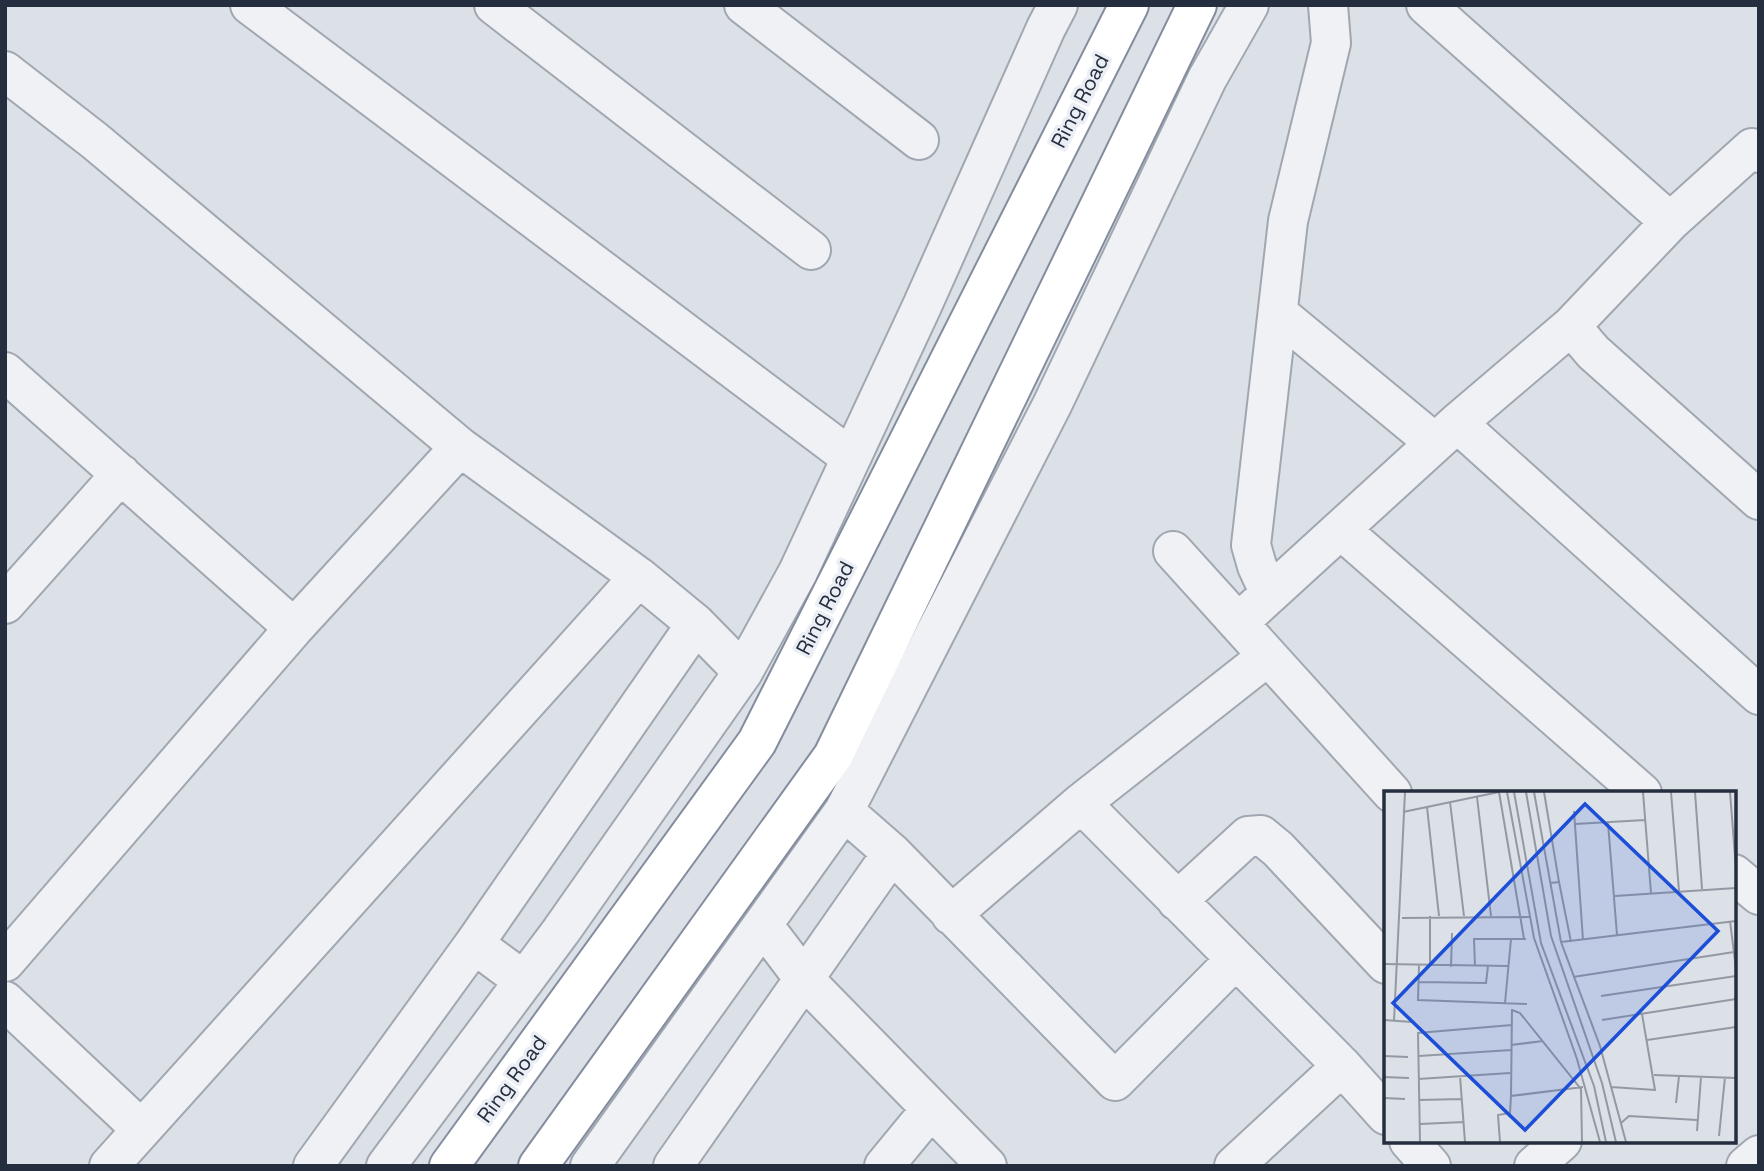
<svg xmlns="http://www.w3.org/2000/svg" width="1764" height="1171" font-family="'Space Grotesk',sans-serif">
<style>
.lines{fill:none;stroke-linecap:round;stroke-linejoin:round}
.minor-casing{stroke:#a1a7b1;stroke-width:42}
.highway-casing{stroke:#838d9e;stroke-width:42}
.minor{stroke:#eff1f5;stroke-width:38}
.highway{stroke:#fff;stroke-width:38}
.labels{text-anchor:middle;stroke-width:7;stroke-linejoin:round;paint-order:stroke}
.street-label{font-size:21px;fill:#252e3e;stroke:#ebeff5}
.inset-road{fill:none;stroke:#9399a3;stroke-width:2}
.view{fill:#1d4ed8;fill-opacity:0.15;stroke:#1d4ed8;stroke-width:3.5}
.inset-edge{fill:none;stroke:#252e3e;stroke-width:3.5}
</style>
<rect width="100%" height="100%" fill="#dce0e7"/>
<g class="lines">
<defs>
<path id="minor" d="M250 5 850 457
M494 5 811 250
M744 5 919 140
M1426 5 1670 222 1752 148 1759 153
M5 71 95 141 460 447 639 577 696 624 743 672
M1279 314 1435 443
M1571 326 1593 352 1759 500
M5 372 294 628
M1457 423 1759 695
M1341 530 1642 793
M1173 551 1392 793
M1270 594 1257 566 1251 545 1288 221 1331 43 1328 5
M5 604 121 474
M1238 623 1457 423 1571 326 1670 222
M1081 803 1342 1066 1386 1115
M844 811 892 853 1115 1081 1235 960
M1734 874 1759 895
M1177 901 1248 836 1261 835 1278 849 1386 964
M951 915 1081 803 1268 656
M763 925 804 979 987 1166
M474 944 696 624
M5 962 294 628 460 447
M5 1001 141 1129
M1409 1141 1431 1166
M109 1166 639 577
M313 1166 474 944 524 981
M386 1166 561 931 743 672 798 572 922 306 1046 28 1058 5
M590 1166 844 811 1052 405 1207 79 1249 5
M673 1166 892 853
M884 1166 931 1109
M1234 1166 1342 1066
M1534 1166 1562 1141
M1746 1166 1759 1155"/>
<path id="highway" d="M449 1166 757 742 1129 5
M538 1166 833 756 1197 5"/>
</defs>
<use href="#minor" class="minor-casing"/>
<use href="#highway" class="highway-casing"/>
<use href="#minor" class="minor"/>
<use href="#highway" class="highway"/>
</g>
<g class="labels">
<g class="street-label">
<text transform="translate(1080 101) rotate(-63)" y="7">Ring Road</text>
<text transform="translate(825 608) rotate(-63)" y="7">Ring Road</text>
<text transform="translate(512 1079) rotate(-54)" y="7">Ring Road</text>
</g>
</g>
<g transform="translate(1384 791)">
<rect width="352" height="352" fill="#dce0e7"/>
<path class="inset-road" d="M115 1 140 148M123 1 150 147 193 268 216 351M130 1 157 152 210 295 222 351M142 1 167 145 218 292 232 351M150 1 177 151 216 255 242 351M160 1 175 91 166 92M259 1 267 102M287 1 295 100M311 1 318 98M346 1 352 78M93 6 107 125M66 11 80 125M43 16 55 125M190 20 199 149M19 21 115 1M224 32 233 144M191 33 261 29M175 91 187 151M231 105 352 97M46 125V175M18 127 146 126M346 130 352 178M177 151 352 130M0 173 125 175M35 174 34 209 143 213M91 175 90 148H142M67 176 68 142M189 186 350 161M35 191 102 192 104 175M217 205 352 185M121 212 127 148M128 219 136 222 197 298 198 351M0 229 28 231M218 229 352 208M10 230 21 1M263 249 352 236M127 254 159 250M0 265 24 266M35 265 127 259M270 284 352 287M76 285 81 351M0 286 25 287M34 288 126 282M227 296 271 299 258 223M127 305 128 218M0 307 21 308M35 309 78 308M292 312 295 285M237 332 245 325 313 329M36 333 80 331M313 340 317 286M335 345 341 286M36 351 34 242 128 234M116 351 114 324 126 322 127 305 199 296"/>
<path class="view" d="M201 13 334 140 141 339 9 212Z"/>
<rect width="352" height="352" class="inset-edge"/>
</g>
<rect width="1764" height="1171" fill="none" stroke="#252e3e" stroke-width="14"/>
</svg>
